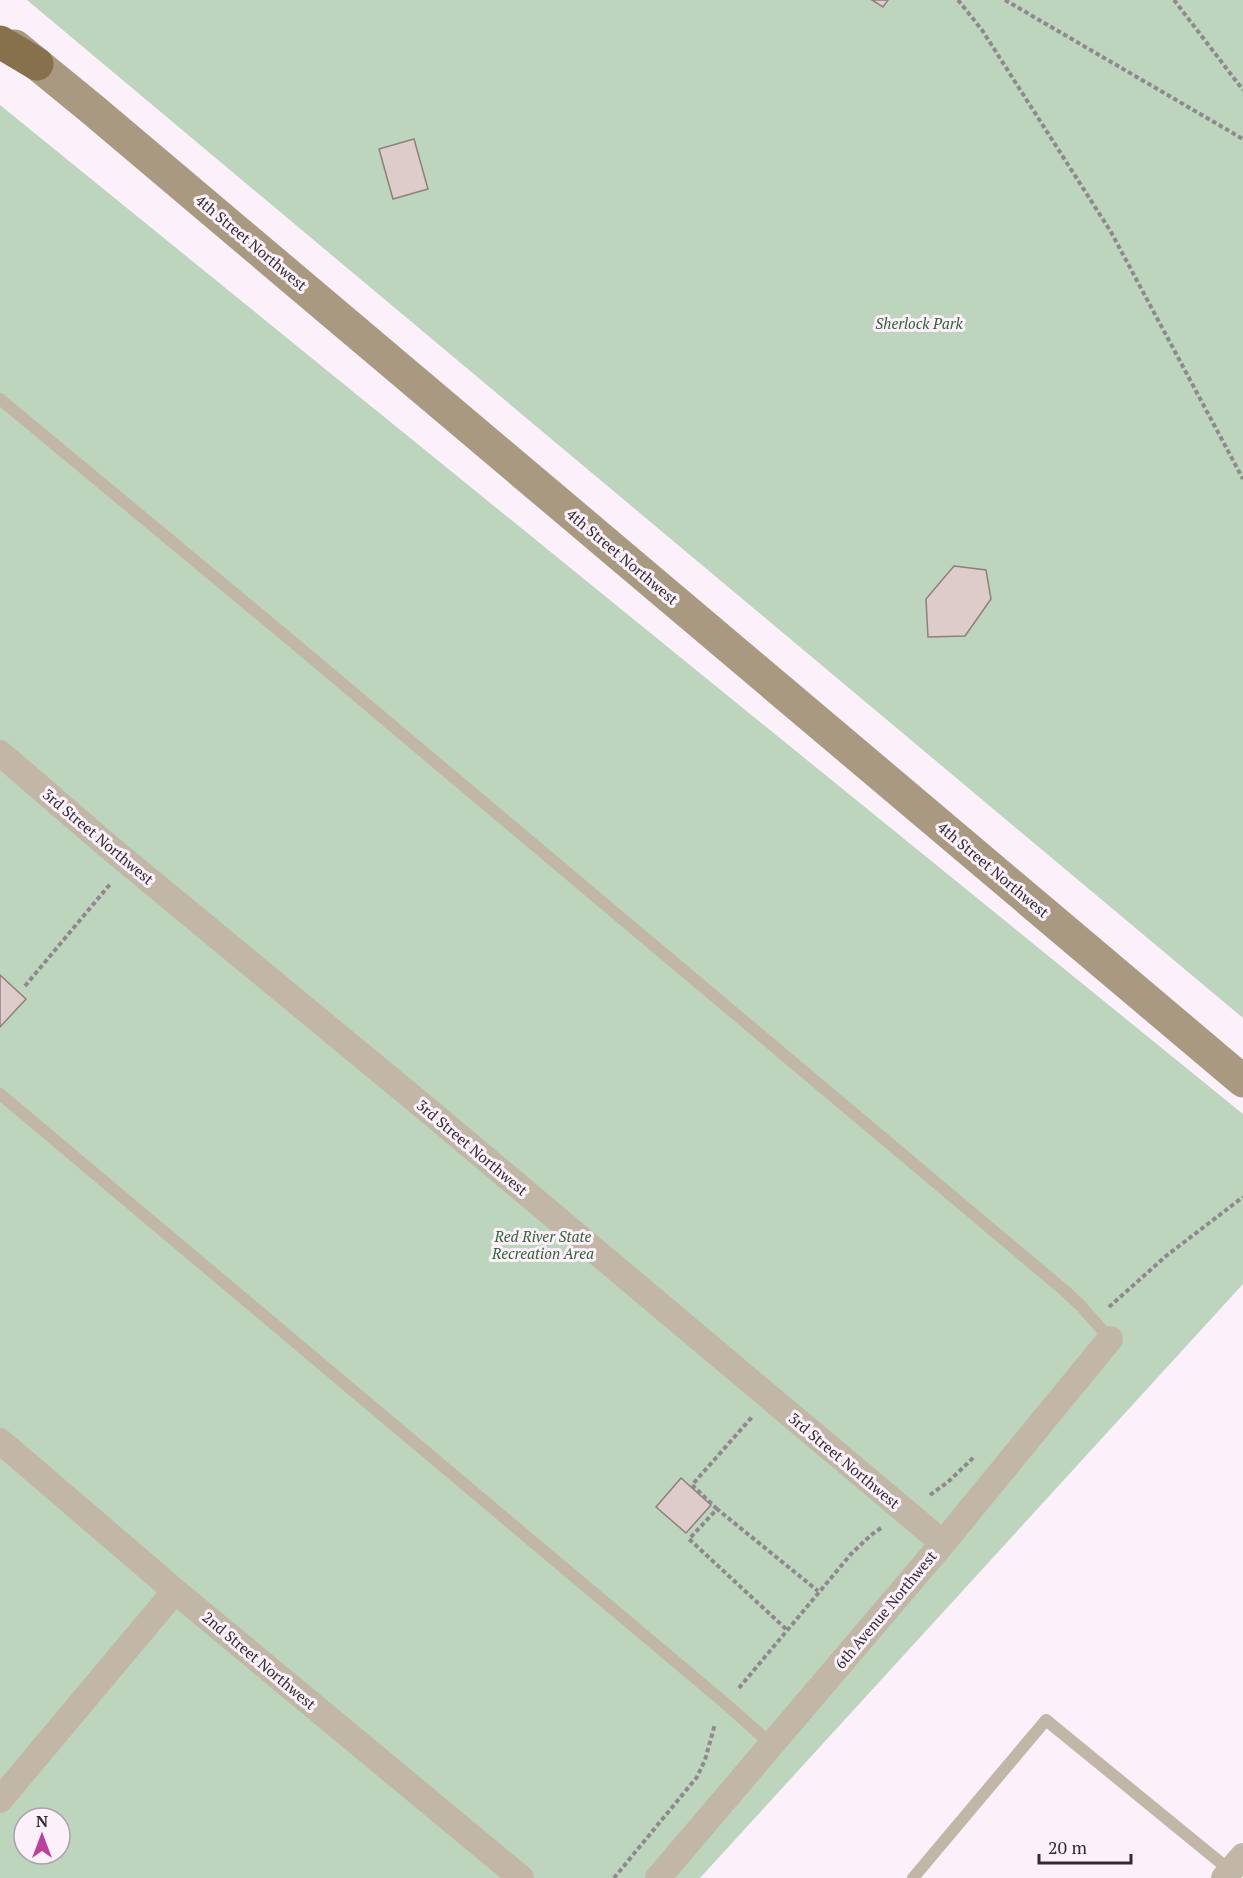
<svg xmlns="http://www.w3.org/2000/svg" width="1243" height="1878" font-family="'PT Serif',serif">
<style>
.green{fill:#bdd4bd;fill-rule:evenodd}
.building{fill:#ddccca;stroke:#8f7f7e;stroke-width:1.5}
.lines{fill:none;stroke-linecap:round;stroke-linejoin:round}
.path{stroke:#90888f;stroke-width:4;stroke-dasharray:4.5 3;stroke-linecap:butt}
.lane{stroke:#c2b7a6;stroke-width:12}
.street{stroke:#c2b7a6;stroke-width:26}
.secondary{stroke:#a99980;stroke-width:33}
.highway{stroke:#87714c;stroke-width:33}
.labels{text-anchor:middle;stroke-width:6;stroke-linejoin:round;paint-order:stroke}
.street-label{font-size:15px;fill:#322d31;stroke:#fcf0fb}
.park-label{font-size:15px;font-style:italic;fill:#336336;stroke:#fcf0fb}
</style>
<rect width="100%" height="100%" fill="#fcf0fb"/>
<path class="green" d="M27 0H1243V1018Z
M0 105 1243 1114V1284L700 1878H0ZM24 1818H60V1854H24Z"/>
<path class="building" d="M872 0H888L883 7Z
M414 139 428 189 393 199 379 149Z
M954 566 986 570 991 599 965 636 928 637 926 599Z
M0 975 26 999 0 1027Z
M681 1478 711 1505 686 1533 656 1507Z"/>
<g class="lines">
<path class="path" d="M958 0 982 30 1111 232 1243 479
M1005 0 1243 139
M1174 0 1243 90
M25 986 111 883
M1109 1307 1166 1256 1243 1197
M930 1495 948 1482 974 1457
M717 1509 692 1485 752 1417
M786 1629 689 1539 717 1509 818 1591
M739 1688 851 1554 871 1535 881 1528
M614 1878 697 1777 705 1760 715 1724"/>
<path class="lane" d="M0 399 288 638 1065 1291 1081 1306 1110 1339
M0 1094 726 1704 772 1745
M913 1878 1046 1720 1232 1872"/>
<path class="street" d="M0 753 109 847 424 1107 943 1543
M0 1441 175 1591 521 1878
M0 1800 175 1591
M658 1878 943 1543 1110 1339
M1224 1878 1243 1856"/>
<path class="secondary" d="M15 46 92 109 1243 1081"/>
<path class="highway" d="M0 42 37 64"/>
</g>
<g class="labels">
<g class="street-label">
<text transform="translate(251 243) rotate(40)" y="5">4th Street Northwest</text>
<text transform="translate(622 557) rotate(40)" y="5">4th Street Northwest</text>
<text transform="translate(98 837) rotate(40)" y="5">3rd Street Northwest</text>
<text transform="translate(993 870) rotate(40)" y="5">4th Street Northwest</text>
<text transform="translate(472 1148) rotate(40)" y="5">3rd Street Northwest</text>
<text transform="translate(844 1461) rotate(40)" y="5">3rd Street Northwest</text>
<text transform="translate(886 1610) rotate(-50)" y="5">6th Avenue Northwest</text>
<text transform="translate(259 1661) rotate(40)" y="5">2nd Street Northwest</text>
</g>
<g class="park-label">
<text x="919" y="329">Sherlock Park</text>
<text x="543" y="1242">Red River State<tspan x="543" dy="17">Recreation Area</tspan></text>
</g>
</g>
<g transform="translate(42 1836)"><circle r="28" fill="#fcf0fb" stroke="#aba2aa" stroke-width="1.5"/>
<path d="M0-4.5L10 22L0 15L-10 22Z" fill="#ba4399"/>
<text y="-9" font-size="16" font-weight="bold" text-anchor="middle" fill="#322d31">N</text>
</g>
<path d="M1039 1854v9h92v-9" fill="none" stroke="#322d31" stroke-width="3"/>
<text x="1048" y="1854" font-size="18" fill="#322d31" stroke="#fcf0fb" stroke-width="4.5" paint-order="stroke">20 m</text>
</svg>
